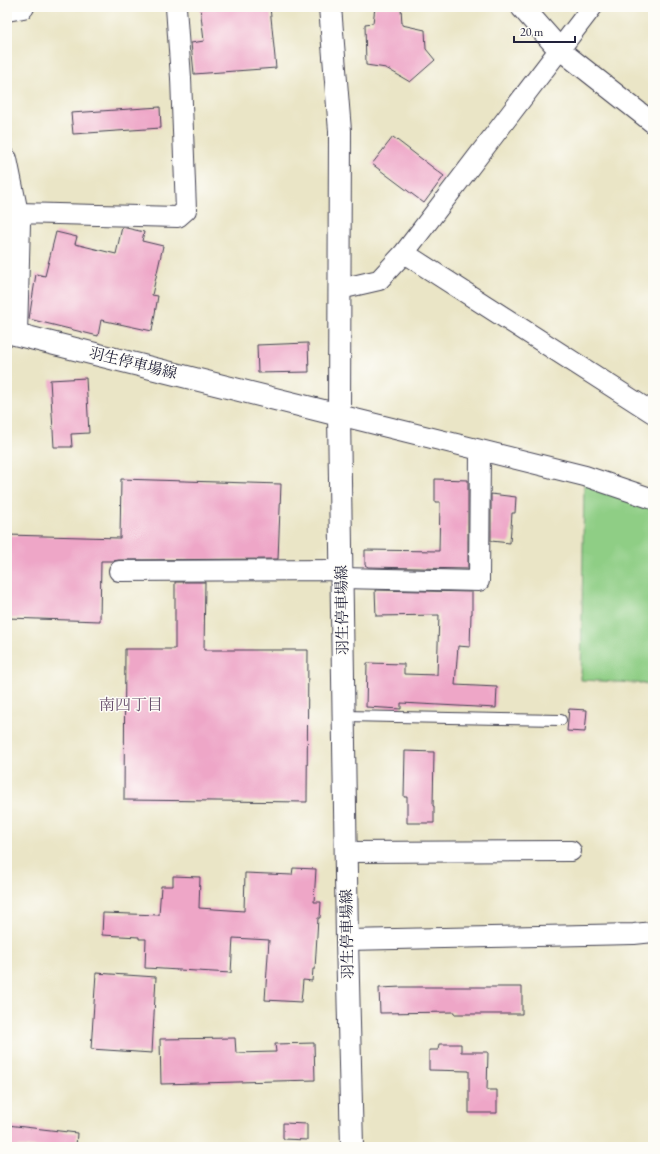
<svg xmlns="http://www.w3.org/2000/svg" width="660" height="1154" font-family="'EB Garamond','Noto Serif JP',serif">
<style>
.green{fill:#8fce85;stroke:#587860}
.building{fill:#eea6c7}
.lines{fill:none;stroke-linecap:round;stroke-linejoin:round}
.service-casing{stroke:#403f50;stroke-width:12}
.minor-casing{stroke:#403f50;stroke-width:22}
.tertiary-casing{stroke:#403f50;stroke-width:24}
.secondary-casing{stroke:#403f50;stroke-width:24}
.service{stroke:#fff;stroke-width:10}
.minor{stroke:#fff;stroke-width:20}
.tertiary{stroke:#fff;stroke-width:22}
.secondary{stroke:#fff;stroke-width:22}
.labels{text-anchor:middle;stroke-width:3;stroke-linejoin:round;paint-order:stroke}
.street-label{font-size:15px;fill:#22223b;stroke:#fdfcf7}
.neighbourhood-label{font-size:16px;fill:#69506c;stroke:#fdfcf7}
</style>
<rect width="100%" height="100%" fill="#fdfcf7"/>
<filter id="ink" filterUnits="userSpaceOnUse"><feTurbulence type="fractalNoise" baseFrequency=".025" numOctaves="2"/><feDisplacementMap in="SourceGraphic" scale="8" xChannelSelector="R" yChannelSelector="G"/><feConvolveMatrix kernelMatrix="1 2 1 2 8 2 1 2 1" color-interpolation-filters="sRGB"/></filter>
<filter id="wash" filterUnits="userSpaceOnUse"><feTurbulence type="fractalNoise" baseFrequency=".012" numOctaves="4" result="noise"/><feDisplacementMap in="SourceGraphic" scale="16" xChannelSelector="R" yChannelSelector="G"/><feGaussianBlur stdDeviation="0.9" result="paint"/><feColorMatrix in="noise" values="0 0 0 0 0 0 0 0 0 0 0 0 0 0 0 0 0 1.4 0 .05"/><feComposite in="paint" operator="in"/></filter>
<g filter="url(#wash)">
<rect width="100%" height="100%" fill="#eae5c6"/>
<path class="green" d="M584 481 653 507V684L581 680Z"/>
<g id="blocks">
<path class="building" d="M200 7H270L276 68 194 74 191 43 204 41Z
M375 7H401L402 25 425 30 426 49 435 60 410 82 386 68 366 65 365 24 373 23Z
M160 107 161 128 73 134 71 113Z
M393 137 444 176 424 203 372 164Z
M122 227 144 232 142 241 163 246 152 295 158 296 152 331 101 320 98 336 29 319 36 274 45 276 56 232 77 237 75 244 116 254Z
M308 343 309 372 258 373 257 345Z
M86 378 89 433 71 434 72 447H54L50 380Z
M121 479 281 484 278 559 119 560 113 561H101L100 621 7 618V535L120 538Z
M435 479 468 480V569L368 567 365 565V550L439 551 440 502H435Z
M491 494 516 497 515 513H512L510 543 491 541Z
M175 582H205L204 650H308L307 802 124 800 125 649H175Z
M375 590 472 592V614H471L470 647 458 646 455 685 497 687 496 708 401 703V709L366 707 367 663 404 664V674L437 675 439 615 376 616Z
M569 709 587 710 585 732 567 731Z
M405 751 434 752 433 806H434V823H407V797H404Z
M293 868 316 869 314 902H321L320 918H318L315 969H313L312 981 303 980 301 1002 265 1000 269 940 233 938 231 973 145 968 146 939H139V937L102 935 103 913 159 915 161 886H173V876L200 877 199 908 244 911 245 873 292 875Z
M96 973 156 977 152 1053 91 1049Z
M402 987H522V1014H454V1012L380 1013 379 988Z
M235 1038 236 1053 276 1052 275 1044 314 1043 315 1080 161 1084 160 1039Z
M439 1044H461V1052H488L487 1090H497V1113H469V1071L429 1070V1050H438Z
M283 1123 307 1124V1140L283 1139Z
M7 1125 77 1133 76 1147H7Z"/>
</g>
</g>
<g filter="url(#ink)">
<use href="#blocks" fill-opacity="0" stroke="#403f50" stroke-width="1"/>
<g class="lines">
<defs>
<path id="service" d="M344 716 561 720"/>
<path id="minor" d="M559 49 653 123
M7 159 20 223 17 334
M18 213 178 217 186 210 181 78 176 7
M404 253 653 413
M340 289 379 280 404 253 592 7
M339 415 585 476 653 499
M119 571 342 570
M342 578 479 581 480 450
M346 852 571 851
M347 940 634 934 653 932"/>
<path id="tertiary" d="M330 7 340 131 339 415
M522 7 559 49
M7 10 23 7"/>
<path id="secondary" d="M7 332 339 415 347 940 352 1147"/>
</defs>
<use href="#service" class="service-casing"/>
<use href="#minor" class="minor-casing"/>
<use href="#tertiary" class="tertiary-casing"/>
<use href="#secondary" class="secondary-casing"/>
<use href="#service" class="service"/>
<use href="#minor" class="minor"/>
<use href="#tertiary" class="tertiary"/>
<use href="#secondary" class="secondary"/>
</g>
</g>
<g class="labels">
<g class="street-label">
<text transform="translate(133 363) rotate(14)" y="5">羽生停車場線</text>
<text transform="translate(342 610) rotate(-91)" y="5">羽生停車場線</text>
<text transform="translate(347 934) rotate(-91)" y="5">羽生停車場線</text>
</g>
<g class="neighbourhood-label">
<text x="131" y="710">南四丁目</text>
</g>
</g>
<rect width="660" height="1154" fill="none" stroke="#fdfcf7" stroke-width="24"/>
<path d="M514 36v6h61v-6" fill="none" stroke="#22223b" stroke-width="2"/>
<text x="520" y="36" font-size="12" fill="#22223b" stroke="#fdfcf7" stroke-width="3" paint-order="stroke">20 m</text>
</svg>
